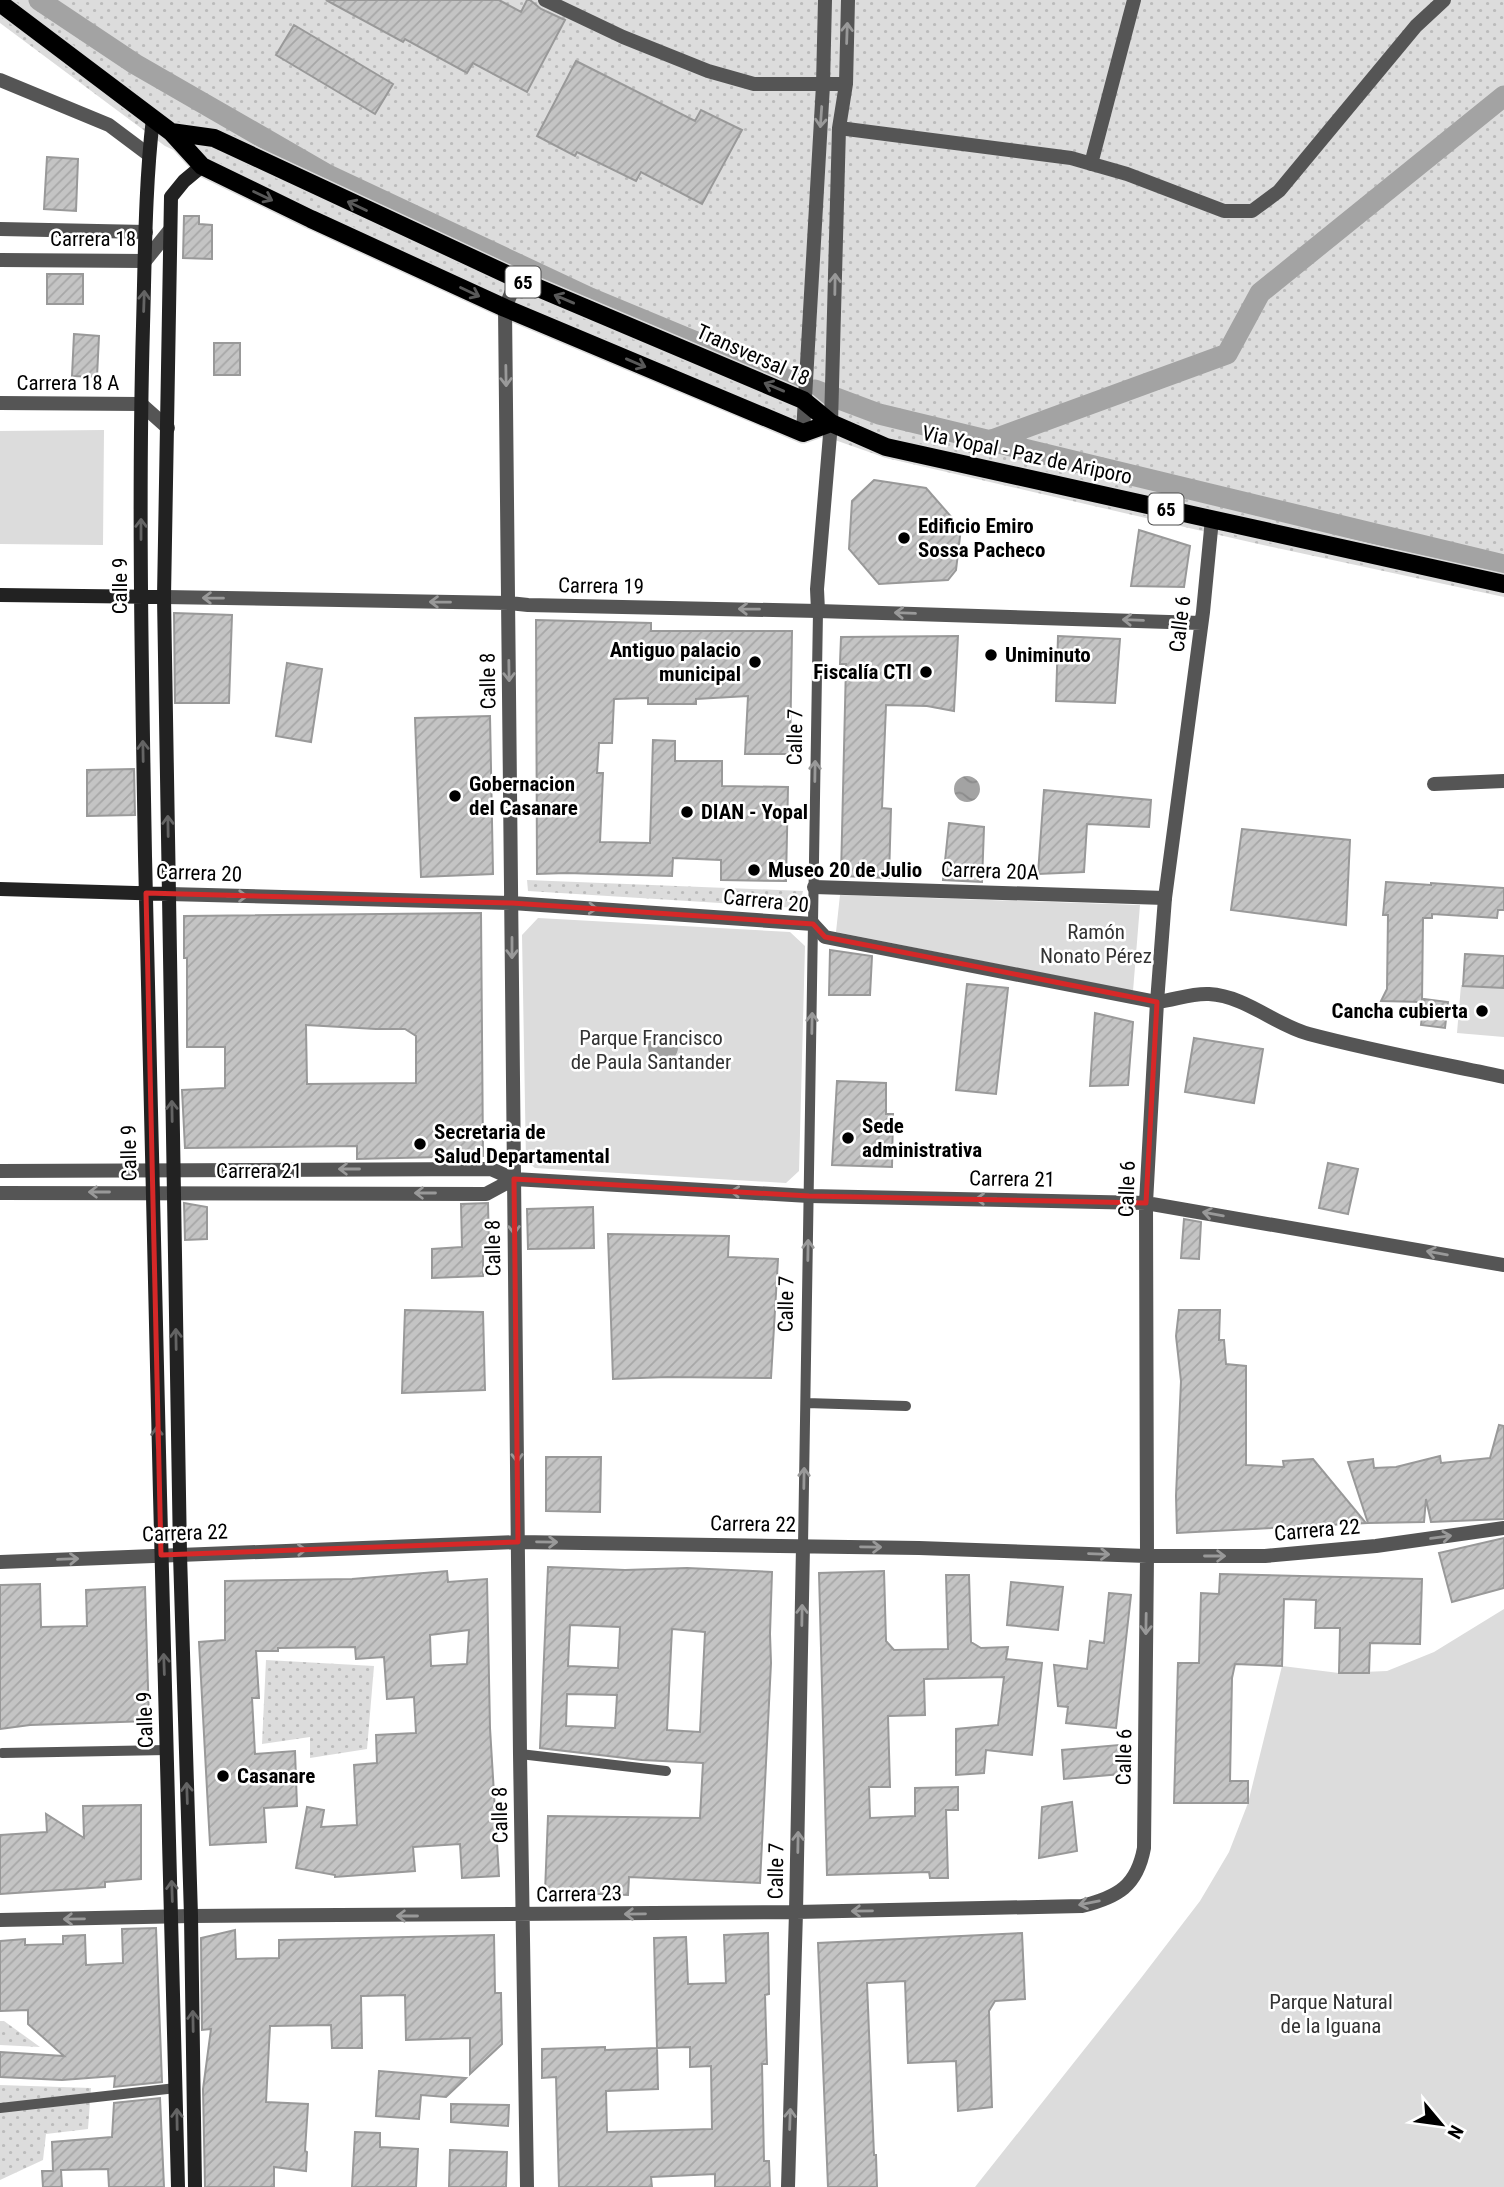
<svg xmlns="http://www.w3.org/2000/svg" width="1504" height="2187" font-family="'Roboto Condensed',sans-serif">
<style>
.grass{fill:url(#grass-dots)}
.park{fill:#dcdcdc}
.water{fill:url(#water-waves)}
.lines{fill:none;stroke-linecap:round;stroke-linejoin:round}
.canal{stroke:#a3a3a3;stroke-width:21}
.building{fill:url(#building-hatch);stroke:#999;stroke-width:2;fill-rule:evenodd}
.primary-casing{stroke:#dbdbdb;stroke-width:21}
.service{stroke:#555;stroke-width:10}
.pedestrian{stroke:#555;stroke-width:14}
.minor{stroke:#555;stroke-width:14}
.tertiary{stroke:#555;stroke-width:14}
.secondary{stroke:#222;stroke-width:14}
.primary{stroke:#000;stroke-width:18}
.oneway{stroke:#999}
.oneway2{stroke:#595959}
.oneway3{stroke:#646464}
.marked{fill:none;stroke:#d62828;stroke-width:5;stroke-linejoin:round}
.poi-dot{fill:#000;stroke:#fff;stroke-width:2.5}
.labels{text-anchor:middle;stroke-width:5;stroke-linejoin:round;paint-order:stroke}
.shield{fill:#fff;stroke:#4c4c4c;stroke-width:2}
.shield-label{font-size:19px;font-weight:bold;fill:#000}
.street-label{font-size:21px;fill:#000;stroke:#fff}
.poi-label{font-size:21px;font-weight:bold;fill:#000;stroke:#fff;text-anchor:start}
.park-label{font-size:21px;fill:#333;stroke:#fff}
</style>
<defs>
<pattern id="grass-dots" width="8" height="8" patternUnits="userSpaceOnUse" patternTransform="scale(1.75)"><rect width="8" height="8" fill="#dcdcdc"/><path d="M2 2h.1M6 6h.1" fill="none" stroke="#bbb" stroke-width="1.8" stroke-linecap="round"/></pattern>
<pattern id="water-waves" width="16" height="10" patternUnits="userSpaceOnUse" patternTransform="scale(1.75)"><rect width="16" height="10" fill="#a3a3a3"/><path d="M0 5q4-4 8 0t8 0" fill="none" stroke="#8b8b8b"/></pattern>
<pattern id="building-hatch" width="6" height="6" patternUnits="userSpaceOnUse" patternTransform="scale(1.75)"><rect width="6" height="6" fill="#c4c4c4"/><path d="M-1 1l2-2M0 6l6-6M5 7l2-2" fill="none" stroke="#a7a7a7"/></pattern>
</defs>
<rect width="100%" height="100%" fill="#fff"/>
<path class="grass" d="M0 0H1504V597L1254 543 886 458 798 427 512 307 165 146 0 23Z
M527 880 803 891 799 908 528 891Z
M266 1660 374 1666 367 1749 310 1758V1737L262 1744Z
M0 2021H4L40 2047 0 2045Z
M0 2085 91 2088 88 2129 46 2134 43 2160 0 2180Z"/>
<path class="park" d="M104 430 103 545 0 544V431Z
M840 895 1140 905 1133 991 836 932Z
M538 918 790 932 805 946 799 1171 786 1183 535 1168 526 1161 522 935Z
M1461 985 1504 988V1037L1457 1033Z
M1504 1609V2187H975L1141 1978 1200 1901 1229 1852 1248 1803 1282 1666 1339 1673 1387 1671 1434 1652Z"/>
<path class="water" d="M954 789a13 13 0 1 1 26 0a13 13 0 1 1-26 0Z
M648 1047a15 15 0 1 1 30 0a15 15 0 1 1-30 0Z"/>
<g class="lines">
<path class="canal" d="M39 0 135 64 328 175 590 298 793 382
M815 390 879 414 1504 565
M989 441 1227 354 1260 293 1504 96"/>
</g>
<path class="building" d="M326 0H499L521 12 527 0H530L541 9 565 20 527 92 473 63 467 73 405 39 403 42Z
M294 25 393 84 375 114 276 55Z
M576 61 695 121 701 110 742 130 702 204 641 172 636 181 577 152 575 156 537 136Z
M47 157 78 159 76 211 44 209Z
M184 216H199V224L212 225V259L183 258Z
M47 274H83V304H47Z
M74 334 99 336 97 377 72 376Z
M214 343H240V375H214Z
M874 480 926 488 961 528 956 570 948 580 879 584 849 549 852 501Z
M1139 530 1190 546 1184 587 1131 586Z
M174 613 232 615 229 703H175Z
M536 620 651 623V631H792L790 754H745L748 696 696 699V704H648V698L614 699 612 743H599L597 773H603L600 842 650 843 653 740 675 741V761H722V786L788 787 786 881 721 880V860L673 858 672 876 566 873 537 874Z
M958 636 954 711 927 706 886 705 882 808 891 809 889 878 841 876 846 664H840L841 637Z
M1058 636 1120 639 1115 703 1056 701Z
M287 663 322 669 311 742 276 736Z
M490 716 493 874 421 877 415 718Z
M134 769 135 815 87 816V770Z
M1044 790 1151 800 1149 827 1087 824 1084 872 1038 874Z
M949 823 984 827 982 882 943 880Z
M1242 829 1350 840 1346 925 1231 910Z
M1386 882 1431 885V883L1504 888V910H1498L1497 918 1432 914V918H1423L1422 1002 1381 1001 1387 989 1388 915H1383Z
M481 913 483 1156 357 1159V1146L185 1148 182 1090 225 1088V1047H187V958H184V916ZM306 1025 376 1029H405L416 1036V1083L307 1084Z
M830 950 872 956 870 995H829Z
M1465 954 1504 956V988L1463 986Z
M967 984 1008 988 996 1094 956 1090Z
M1424 999 1448 1002 1445 1028 1421 1025Z
M1095 1013 1133 1022 1128 1085 1090 1086Z
M1194 1038 1263 1049 1254 1103 1185 1092Z
M837 1081 886 1083V1114H893L892 1167 832 1165Z
M1328 1163 1358 1169 1348 1214 1319 1208Z
M184 1203 207 1207V1239L185 1240Z
M488 1203 489 1245H483V1276L432 1278V1249L462 1247 461 1204Z
M593 1207 594 1248 528 1249 527 1209Z
M1184 1219 1201 1222 1199 1259 1181 1258Z
M608 1234 729 1236 728 1257 778 1259 771 1378 668 1377 613 1379Z
M405 1310 483 1312 485 1390 402 1393Z
M1179 1310H1220L1219 1340H1224L1226 1364 1246 1366V1465L1284 1467 1283 1461 1313 1459 1366 1523 1177 1533 1176 1496 1181 1381 1176 1336Z
M1499 1425 1504 1426V1519L1431 1522 1426 1499 1424 1522 1368 1523 1348 1462 1373 1459 1374 1468 1396 1467 1440 1456 1441 1463 1490 1458Z
M546 1457H601L600 1512 546 1511Z
M1504 1538V1588L1452 1602 1439 1553Z
M548 1567 625 1570 687 1568 772 1572 770 1634 771 1663 760 1883 629 1877 628 1895 545 1892 548 1816 700 1818 703 1763 642 1760 540 1748ZM570 1625 620 1627 618 1668 568 1666ZM672 1629 705 1632 700 1732 667 1730ZM567 1694 617 1695 615 1728 566 1726Z
M447 1571 448 1582 487 1579 490 1728 499 1876 462 1878 460 1844 413 1847 415 1871 335 1877V1875L296 1868 307 1807 324 1810 321 1827 357 1825 354 1765 377 1763 376 1735 416 1733 414 1697 387 1699 384 1657 356 1659 355 1647 278 1648V1651H256L259 1698H252L255 1754 295 1751 297 1806 264 1808 266 1842 210 1845 199 1642 225 1640V1581L352 1579ZM469 1630 467 1664 431 1666 430 1635Z
M884 1571 886 1641 894 1650 948 1649 946 1575H969L971 1642 981 1648 1008 1647 1006 1659 1042 1663 1032 1755 986 1750 984 1773 956 1775V1729L998 1725 1004 1677 924 1679 925 1715 888 1716 890 1787H869L870 1818 915 1816V1788L958 1787V1810H946L948 1878H930L929 1872 827 1875 819 1573Z
M1220 1574 1422 1579 1420 1644 1370 1643 1369 1673H1339L1340 1628H1315L1316 1600 1284 1599 1282 1666 1235 1664 1232 1678 1230 1781H1248V1803H1174L1178 1663H1199L1201 1593 1219 1594Z
M1011 1582 1063 1587 1058 1630 1007 1625Z
M40 1584 41 1627 87 1626 86 1590 145 1587 149 1721 30 1725 0 1729V1585Z
M1109 1593 1131 1595 1116 1728 1066 1723 1068 1707 1058 1706 1054 1665 1087 1669 1090 1641 1104 1643Z
M1119 1745 1121 1774 1064 1779 1062 1750Z
M1072 1802 1077 1851 1039 1858 1042 1807Z
M141 1805V1879L105 1882V1887L0 1894V1835L47 1832 46 1814 84 1838 83 1806Z
M156 1928 162 2082 114 2087 115 2076 62 2080 0 2077V2052L64 2056 28 2024V2010L0 2011V1941L25 1939V1945L63 1944V1936L85 1935 86 1965 123 1963 122 1929Z
M235 1930 236 1959 279 1958V1940L494 1935 495 1993H501L502 2044 470 2074V2038L406 2040 405 1995 361 1996 362 2048H332L331 2025 270 2026 266 2102 308 2104 305 2151 307 2152 306 2171 274 2167V2187H205L203 2089 211 2029 202 2030 201 1938Z
M768 1933 769 1994 765 1995 767 2064H762L764 2161H769L770 2187H715V2174L651 2177 652 2187H559L556 2077 542 2078V2049L605 2047V2050L657 2048 654 1938 686 1937 688 1984 726 1983 724 1935ZM690 2047V2067L711 2066 712 2129 607 2132 606 2091 658 2089 657 2048Z
M1022 1933 1025 1999 995 2001 989 2011 992 2107 958 2111 956 2061 908 2063 905 1981 867 1983 874 2155H876L877 2187H828L818 1943Z
M379 2071 466 2078 446 2097 421 2095 419 2119 376 2116Z
M160 2098 164 2187H109L108 2169 61 2170 62 2187H43L42 2171H53L52 2142 112 2137 114 2103Z
M451 2104 509 2105 508 2126 451 2122Z
M355 2132 380 2133V2147L418 2149 416 2187H352Z
M450 2150 507 2152 506 2187H449Z"/>
<g class="lines">
<defs>
<path id="primary" d="M0 3 171 132 202 166 311 219 505 308 803 433 831 423
M171 132 214 138 517 279 803 400 831 423 886 447 1504 584"/>
</defs>
<use href="#primary" class="primary-casing"/>
<path class="service" d="M806 1403 906 1406
M803 1546 818 611
M2 1753 167 1750
M520 1754 666 1771
M0 2108 176 2088"/>
<path class="pedestrian" d="M818 611 817 589 831 423
M814 887 1165 898
M813 924 825 937 1157 1002"/>
<path class="minor" d="M545 0 623 37 708 71 754 84H846
M0 80 109 125 149 155
M839 128 1071 158 1127 174 1224 211H1252L1279 191 1416 26 1444 0
M1091 164 1134 0
M517 279 505 308 520 1754 527 2187
M0 403 141 404 168 428
M831 423 839 128 846 84 848 0
M803 433 823 85 825 0
M164 597 509 603 528 605 818 611 1201 623
M1434 784 1504 781
M169 894 512 903 813 924
M1157 1002C1175 1000 1191 993 1209 994 1246 996 1275 1025 1309 1034 1373 1051 1439 1063 1504 1077
M0 1171 491 1169 514 1179 809 1196 1146 1203 1504 1265
M0 1193 486 1194 514 1179
M0 1562 518 1542 919 1548 1147 1556H1265L1376 1546 1504 1528
M191 1916 796 1912 1082 1906C1118 1897 1137 1886 1144 1848L1147 1556 1146 1203 1157 1002 1165 898 1203 612 1212 519
M788 2187 796 1912 803 1546"/>
<path class="tertiary" d="M0 229 146 232
M0 260 145 261 170 230
M0 1920 191 1916"/>
<path class="secondary" d="M153 118C145 187 145 256 143 326 138 502 142 679 145 856 152 1300 169 1743 178 2187
M0 595 164 597
M0 889 169 894
M195 2187 191 1916 180 1554 164 597 171 197 184 181 202 166"/>
<use href="#primary" class="primary"/>
</g>
<defs><path id="oneway-shaft" d="M-6 0H5M1.5-3L5.5 0L1.5 3" fill="none" stroke-width="1.6" stroke-linecap="round" stroke-linejoin="round" transform="scale(1.75)"/></defs>
<g class="oneway">
<use href="#oneway-shaft" transform="translate(847 33) rotate(-88)"/>
<use href="#oneway-shaft" transform="translate(821 117) rotate(94)"/>
<use href="#oneway-shaft" transform="translate(835 284) rotate(-89)"/>
<use href="#oneway-shaft" transform="translate(506 376) rotate(89)"/>
<use href="#oneway-shaft" transform="translate(213 598) rotate(-179)"/>
<use href="#oneway-shaft" transform="translate(440 602) rotate(-179)"/>
<use href="#oneway-shaft" transform="translate(749 609) rotate(-179)"/>
<use href="#oneway-shaft" transform="translate(905 613) rotate(-178)"/>
<use href="#oneway-shaft" transform="translate(1133 620) rotate(-178)"/>
<use href="#oneway-shaft" transform="translate(509 671) rotate(89)"/>
<use href="#oneway-shaft" transform="translate(815 771) rotate(-89)"/>
<use href="#oneway-shaft" transform="translate(237 896) rotate(1)"/>
<use href="#oneway-shaft" transform="translate(587 908) rotate(4)"/>
<use href="#oneway-shaft" transform="translate(512 948) rotate(90)"/>
<use href="#oneway-shaft" transform="translate(812 1023) rotate(-89)"/>
<use href="#oneway-shaft" transform="translate(349 1169) rotate(180)"/>
<use href="#oneway-shaft" transform="translate(99 1192) rotate(180)"/>
<use href="#oneway-shaft" transform="translate(741 1192) rotate(-177)"/>
<use href="#oneway-shaft" transform="translate(425 1193) rotate(-180)"/>
<use href="#oneway-shaft" transform="translate(986 1199) rotate(-179)"/>
<use href="#oneway-shaft" transform="translate(1213 1214) rotate(-170)"/>
<use href="#oneway-shaft" transform="translate(514 1224) rotate(89)"/>
<use href="#oneway-shaft" transform="translate(808 1250) rotate(-89)"/>
<use href="#oneway-shaft" transform="translate(1437 1253) rotate(-170)"/>
<use href="#oneway-shaft" transform="translate(517 1452) rotate(89)"/>
<use href="#oneway-shaft" transform="translate(804 1478) rotate(-89)"/>
<use href="#oneway-shaft" transform="translate(1441 1537) rotate(-8)"/>
<use href="#oneway-shaft" transform="translate(547 1542) rotate(1)"/>
<use href="#oneway-shaft" transform="translate(871 1547) rotate(1)"/>
<use href="#oneway-shaft" transform="translate(296 1550) rotate(-2)"/>
<use href="#oneway-shaft" transform="translate(1099 1554) rotate(2)"/>
<use href="#oneway-shaft" transform="translate(1215 1556)"/>
<use href="#oneway-shaft" transform="translate(68 1559) rotate(-2)"/>
<use href="#oneway-shaft" transform="translate(802 1615) rotate(-89)"/>
<use href="#oneway-shaft" transform="translate(1146 1624) rotate(91)"/>
<use href="#oneway-shaft" transform="translate(798 1842) rotate(-89)"/>
<use href="#oneway-shaft" transform="translate(1089 1903) rotate(169)"/>
<use href="#oneway-shaft" transform="translate(862 1911) rotate(179)"/>
<use href="#oneway-shaft" transform="translate(635 1914) rotate(179)"/>
<use href="#oneway-shaft" transform="translate(407 1916) rotate(180)"/>
<use href="#oneway-shaft" transform="translate(74 1919) rotate(179)"/>
<use href="#oneway-shaft" transform="translate(790 2119) rotate(-88)"/>
</g>
<g class="oneway2">
<use href="#oneway-shaft" transform="translate(263 196) rotate(26)"/>
<use href="#oneway-shaft" transform="translate(357 206) rotate(-155)"/>
<use href="#oneway-shaft" transform="translate(470 292) rotate(25)"/>
<use href="#oneway-shaft" transform="translate(564 299) rotate(-157)"/>
<use href="#oneway-shaft" transform="translate(636 363) rotate(23)"/>
<use href="#oneway-shaft" transform="translate(774 387) rotate(-157)"/>
</g>
<g class="oneway3">
<use href="#oneway-shaft" transform="translate(144 301) rotate(-88)"/>
<use href="#oneway-shaft" transform="translate(141 529) rotate(-90)"/>
<use href="#oneway-shaft" transform="translate(143 751) rotate(-91)"/>
<use href="#oneway-shaft" transform="translate(168 826) rotate(-91)"/>
<use href="#oneway-shaft" transform="translate(172 1111) rotate(-91)"/>
<use href="#oneway-shaft" transform="translate(176 1339) rotate(-91)"/>
<use href="#oneway-shaft" transform="translate(157 1437) rotate(-92)"/>
<use href="#oneway-shaft" transform="translate(164 1664) rotate(-92)"/>
<use href="#oneway-shaft" transform="translate(187 1793) rotate(-92)"/>
<use href="#oneway-shaft" transform="translate(172 1891) rotate(-92)"/>
<use href="#oneway-shaft" transform="translate(193 2021) rotate(-91)"/>
<use href="#oneway-shaft" transform="translate(177 2119) rotate(-91)"/>
</g>
<path class="marked" d="M146 893 512 903 813 924 825 937 1157 1002 1146 1203 809 1196 514 1179 518 1542 161 1555Z"/>
<g class="poi-dot">
<circle cx="904" cy="538" r="7"/>
<circle cx="991" cy="655" r="7"/>
<circle cx="755" cy="662" r="7"/>
<circle cx="926" cy="672" r="7"/>
<circle cx="455" cy="796" r="7"/>
<circle cx="687" cy="812" r="7"/>
<circle cx="754" cy="870" r="7"/>
<circle cx="1482" cy="1011" r="7"/>
<circle cx="848" cy="1138" r="7"/>
<circle cx="420" cy="1144" r="7"/>
<circle cx="223" cy="1776" r="7"/>
</g>
<g class="labels">
<g class="shield">
<rect x="505.5" y="266.5" width="35" height="31" rx="5"/>
<rect x="1148.5" y="493.5" width="35" height="31" rx="5"/>
</g>
<g class="shield-label">
<text x="523" y="289">65</text>
<text x="1166" y="516">65</text>
</g>
<g class="street-label">
<text x="93" y="246">Carrera 18</text>
<text transform="translate(753 355) rotate(24)" y="7">Transversal 18</text>
<text x="68" y="390">Carrera 18 A</text>
<text transform="translate(1027 455) rotate(12)" y="7">Via Yopal - Paz de Ariporo</text>
<text transform="translate(120 586) rotate(-90)" y="7">Calle 9</text>
<text transform="translate(601 586) rotate(1)" y="7">Carrera 19</text>
<text transform="translate(1180 624) rotate(-83)" y="7">Calle 6</text>
<text transform="translate(488 681) rotate(-91)" y="7">Calle 8</text>
<text transform="translate(795 737) rotate(-89)" y="7">Calle 7</text>
<text transform="translate(990 871) rotate(2)" y="7">Carrera 20A</text>
<text transform="translate(199 873) rotate(2)" y="7">Carrera 20</text>
<text transform="translate(766 901) rotate(6)" y="7">Carrera 20</text>
<text transform="translate(129 1153) rotate(-91)" y="7">Calle 9</text>
<text x="259" y="1178">Carrera 21</text>
<text transform="translate(1012 1179) rotate(1)" y="7">Carrera 21</text>
<text transform="translate(1127 1189) rotate(-88)" y="7">Calle 6</text>
<text transform="translate(493 1248) rotate(-91)" y="7">Calle 8</text>
<text transform="translate(786 1304) rotate(-89)" y="7">Calle 7</text>
<text transform="translate(753 1524) rotate(1)" y="7">Carrera 22</text>
<text transform="translate(1317 1530) rotate(-5)" y="7">Carrera 22</text>
<text transform="translate(185 1533) rotate(-2)" y="7">Carrera 22</text>
<text transform="translate(145 1720) rotate(-92)" y="7">Calle 9</text>
<text transform="translate(1124 1757) rotate(-89)" y="7">Calle 6</text>
<text transform="translate(500 1815) rotate(-91)" y="7">Calle 8</text>
<text transform="translate(776 1871) rotate(-89)" y="7">Calle 7</text>
<text transform="translate(579 1894) rotate(-1)" y="7">Carrera 23</text>
</g>
<g class="poi-label">
<text x="918" y="533">Edificio Emiro<tspan x="918" dy="24">Sossa Pacheco</tspan></text>
<text x="741" y="657" text-anchor="end">Antiguo palacio<tspan x="741" dy="24">municipal</tspan></text>
<text x="1005" y="662">Uniminuto</text>
<text x="912" y="679" text-anchor="end">Fiscalía CTI</text>
<text x="469" y="791">Gobernacion<tspan x="469" dy="24">del Casanare</tspan></text>
<text x="701" y="819">DIAN - Yopal</text>
<text x="768" y="877">Museo 20 de Julio</text>
<text x="1468" y="1018" text-anchor="end">Cancha cubierta</text>
<text x="862" y="1133">Sede<tspan x="862" dy="24">administrativa</tspan></text>
<text x="434" y="1139">Secretaria de<tspan x="434" dy="24">Salud Departamental</tspan></text>
<text x="237" y="1783">Casanare</text>
</g>
<g class="park-label">
<text x="1096" y="939">Ramón<tspan x="1096" dy="24">Nonato Pérez</tspan></text>
<text x="651" y="1045">Parque Francisco<tspan x="651" dy="24">de Paula Santander</tspan></text>
<text x="1331" y="2009">Parque Natural<tspan x="1331" dy="24">de la Iguana</tspan></text>
</g>
</g>
<g transform="translate(1441 2124) rotate(119)" stroke="#ffffff" stroke-width="5" paint-order="stroke">
<path d="M0-5L12 26L0 18L-12 26Z" fill="#000000"/>
<text y="-10" font-size="19" font-weight="bold" text-anchor="middle" fill="#000000">N</text>
</g>
</svg>
